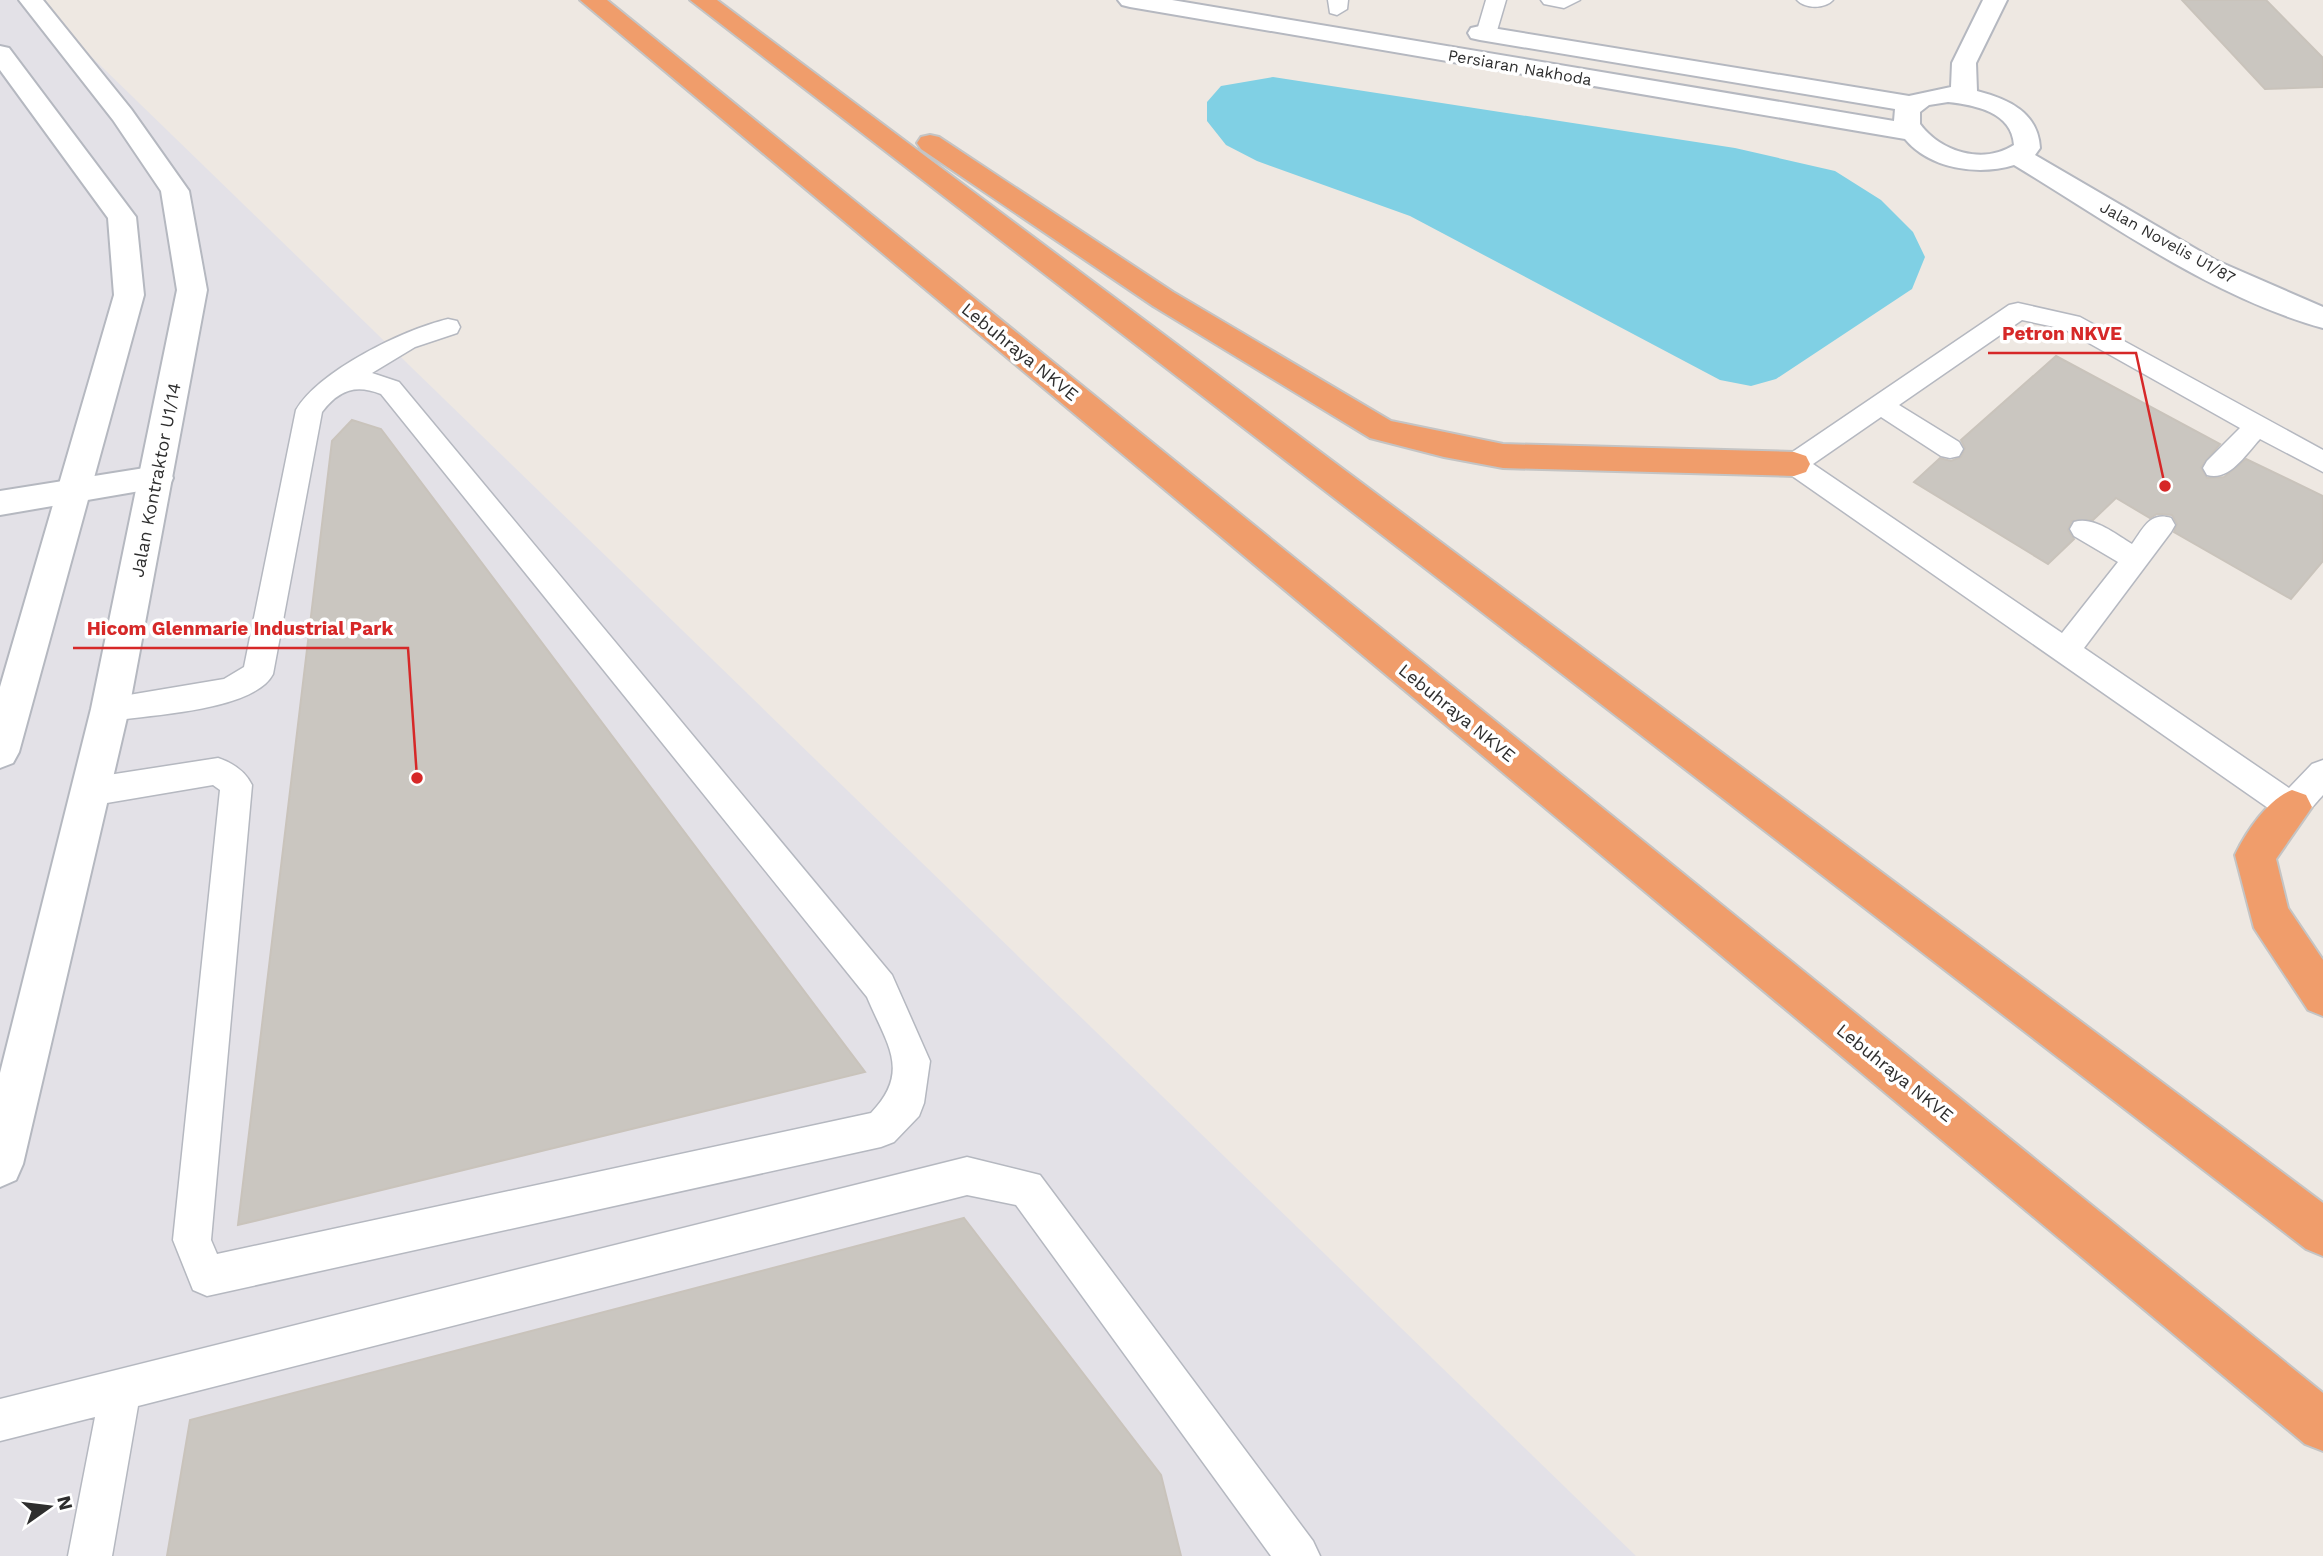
<svg xmlns="http://www.w3.org/2000/svg" width="2323" height="1556" font-family="'Work Sans',sans-serif">
<style>
.industrial{fill:#e3e1e7}
.water{fill:#80d0e4}
.building{fill:#cac6c0;stroke:#c9c3bb;stroke-width:2}
.lines{fill:none;stroke-linecap:round;stroke-linejoin:round}
.service-casing{stroke:#b5b8c0;stroke-width:3}
.minor-casing{stroke:#b5b8c0;stroke-width:4}
.tertiary-casing{stroke:#b5b8c0;stroke-width:4}
.motorway-casing{stroke:#c4c4c4;stroke-width:4}
.service{fill:#fff;fill-rule:evenodd}
.minor{fill:#fff;fill-rule:evenodd}
.tertiary{fill:#fff;fill-rule:evenodd}
.motorway{fill:#f09d6b;fill-rule:evenodd}
.labels{text-anchor:middle;stroke-width:7;stroke-linejoin:round;paint-order:stroke}
.far-street-label{font-size:16px;fill:#2e2e2e;stroke:#fff}
.street-label{font-size:18px;fill:#2e2e2e;stroke:#fff}
.leader{fill:none;stroke:#d62828;stroke-width:2.5}
.callout-dot{fill:#d62828;stroke:#fff;stroke-width:2.5}
.callout-label{font-size:19px;text-anchor:middle;font-weight:bold;fill:#d62828;stroke:#fff;stroke-width:7;stroke-linejoin:round;paint-order:stroke}
</style>
<rect width="100%" height="100%" fill="#eee8e2"/>
<path class="industrial" d="M0 0H33L1636 1556H0Z"/>
<path class="water" d="M1273 77 1735 148 1835 171 1881 200 1913 232 1925 257 1912 289 1776 379 1751 386 1720 380 1410 216 1257 161 1226 145 1207 121V102L1221 86Z"/>
<path class="building" d="M2182 0H2266L2323 58V87L2265 89Z
M2056 356 2220 444 2201 467 2207 478 2224 477 2246 459 2323 496V561L2291 599 2174 532 2177 524 2172 515 2157 514 2150 518 2116 498 2093 520 2072 521 2068 530 2074 539 2048 564 1914 482 1940 458 1951 461 1961 457 1965 448 1961 440Z
M352 420 381 429 865 1072 238 1225 332 441Z
M964 1218 1161 1475 1181 1556H167L190 1420Z"/>
<g class="lines">
<defs>
<path id="service" d="M1328 0H1348L1347 9 1337 15 1330 13Z
M1486 0H1506L1496 34 1486 40 1476 34Z
M1541 0H1580L1564 8 1544 4Z
M1797 0H1833C1825 9 1805 9 1797 0Z
M2018 303 2080 317 2323 450V472L2260 439C2246 454 2229 482 2207 475L2203 468 2207 461 2240 428 2064 329 2022 320 1899 405 1959 442 1963 449 1959 456 1950 458 1941 456 1881 417 1813 464 2062 633 2118 562 2074 536 2070 529 2074 522C2094 516 2115 534 2132 544 2143 529 2150 511 2171 518L2175 525 2171 532 2084 648 2289 788 2312 764 2323 760V795C2310 809 2302 824 2281 817L1785 471 1781 464 1785 457 2009 305Z
M448 319 457 321 460 327 457 333 415 347 372 373 399 382 892 975 930 1061 924 1103 919 1116 894 1142 881 1147 207 1296 193 1290 173 1240 220 790 213 785 89 806 78 802 73 792 78 782 89 778 218 758C233 763 245 771 252 785L211 1240 217 1254 871 1113C912 1071 886 1043 867 997L381 394C355 384 339 390 322 412L273 674C254 711 149 715 110 721L99 718 95 709 99 700 224 679 244 667 296 410C320 370 403 330 448 319Z
M967 1157 1040 1175 1313 1541 1320 1556H1271L1016 1205 967 1195 138 1406 112 1556H68L95 1417 0 1441V1399Z"/>
<path id="minor" d="M157 466 169 470 173 478 169 486 0 515V491Z"/>
<path id="tertiary" d="M19 0H43L131 109 189 191 207 290 129 709 23 1164 16 1180 0 1187V1073L91 709 177 290 161 191 113 120Z
M1118 0H1172L1894 121 1895 109 1480 40 1471 38 1468 33 1471 28 1480 26 1909 96 1951 87 1952 63 1983 0H2007L1976 63 1977 91C2008 99 2038 112 2040 148L2035 155 2215 260 2323 307V328C2211 297 2112 224 2014 165 1978 176 1930 169 1905 139L1130 7 1122 5ZM1948 102C1975 105 2012 112 2014 145 1983 165 1941 152 1920 124V112L1929 105Z
M0 46 9 48 136 217 144 295 19 752 13 763 0 768V687L114 295 108 218 0 70Z"/>
<path id="motorway" d="M580 0H607L2323 1393V1451L2305 1444Z
M690 0H717L2323 1203V1256L2306 1249Z
M930 135 939 137 1173 292 1391 421 1503 444 1794 452 1806 456 1810 464 1806 472 1794 476 1503 468 1444 457 1370 438 1153 306 921 149 917 143 921 137Z
M2292 790 2306 795 2312 807 2276 859 2288 908 2323 960V1016L2308 1010 2254 928 2235 855C2246 832 2268 799 2292 790Z"/>
</defs>
<use href="#service" class="service-casing"/>
<use href="#minor" class="minor-casing"/>
<use href="#tertiary" class="tertiary-casing"/>
<use href="#motorway" class="motorway-casing"/>
<use href="#service" class="service"/>
<use href="#minor" class="minor"/>
<use href="#tertiary" class="tertiary"/>
<use href="#motorway" class="motorway"/>
</g>
<g class="labels">
<g class="far-street-label">
<text transform="translate(1520 67) rotate(10)" y="6">Persiaran Nakhoda</text>
<text transform="translate(2168 242) rotate(29)" y="6">Jalan Novelis U1/87</text>
</g>
<g class="street-label">
<text transform="translate(1020 352) rotate(39)" y="6">Lebuhraya NKVE</text>
<text transform="translate(156 480) rotate(-79)" y="6">Jalan Kontraktor U1/14</text>
<text transform="translate(1457 713) rotate(39)" y="6">Lebuhraya NKVE</text>
<text transform="translate(1895 1073) rotate(39)" y="6">Lebuhraya NKVE</text>
</g>
</g>
<path class="leader" d="M2165 486L2136 353H1988M417 778L408 648H73"/>
<g class="callout-dot">
<circle cx="2165" cy="486" r="7"/>
<circle cx="417" cy="778" r="7"/>
</g>
<g class="callout-label">
<text x="2062" y="340">Petron NKVE</text>
<text x="240" y="635">Hicom Glenmarie Industrial Park</text>
</g>
<g transform="translate(49 1507) rotate(76)" stroke="#ffffff" stroke-width="5" paint-order="stroke">
<path d="M0-5L12 26L0 18L-12 26Z" fill="#2e2e2e"/>
<text y="-10" font-size="19" font-weight="bold" text-anchor="middle" fill="#2e2e2e">N</text>
</g>
</svg>
